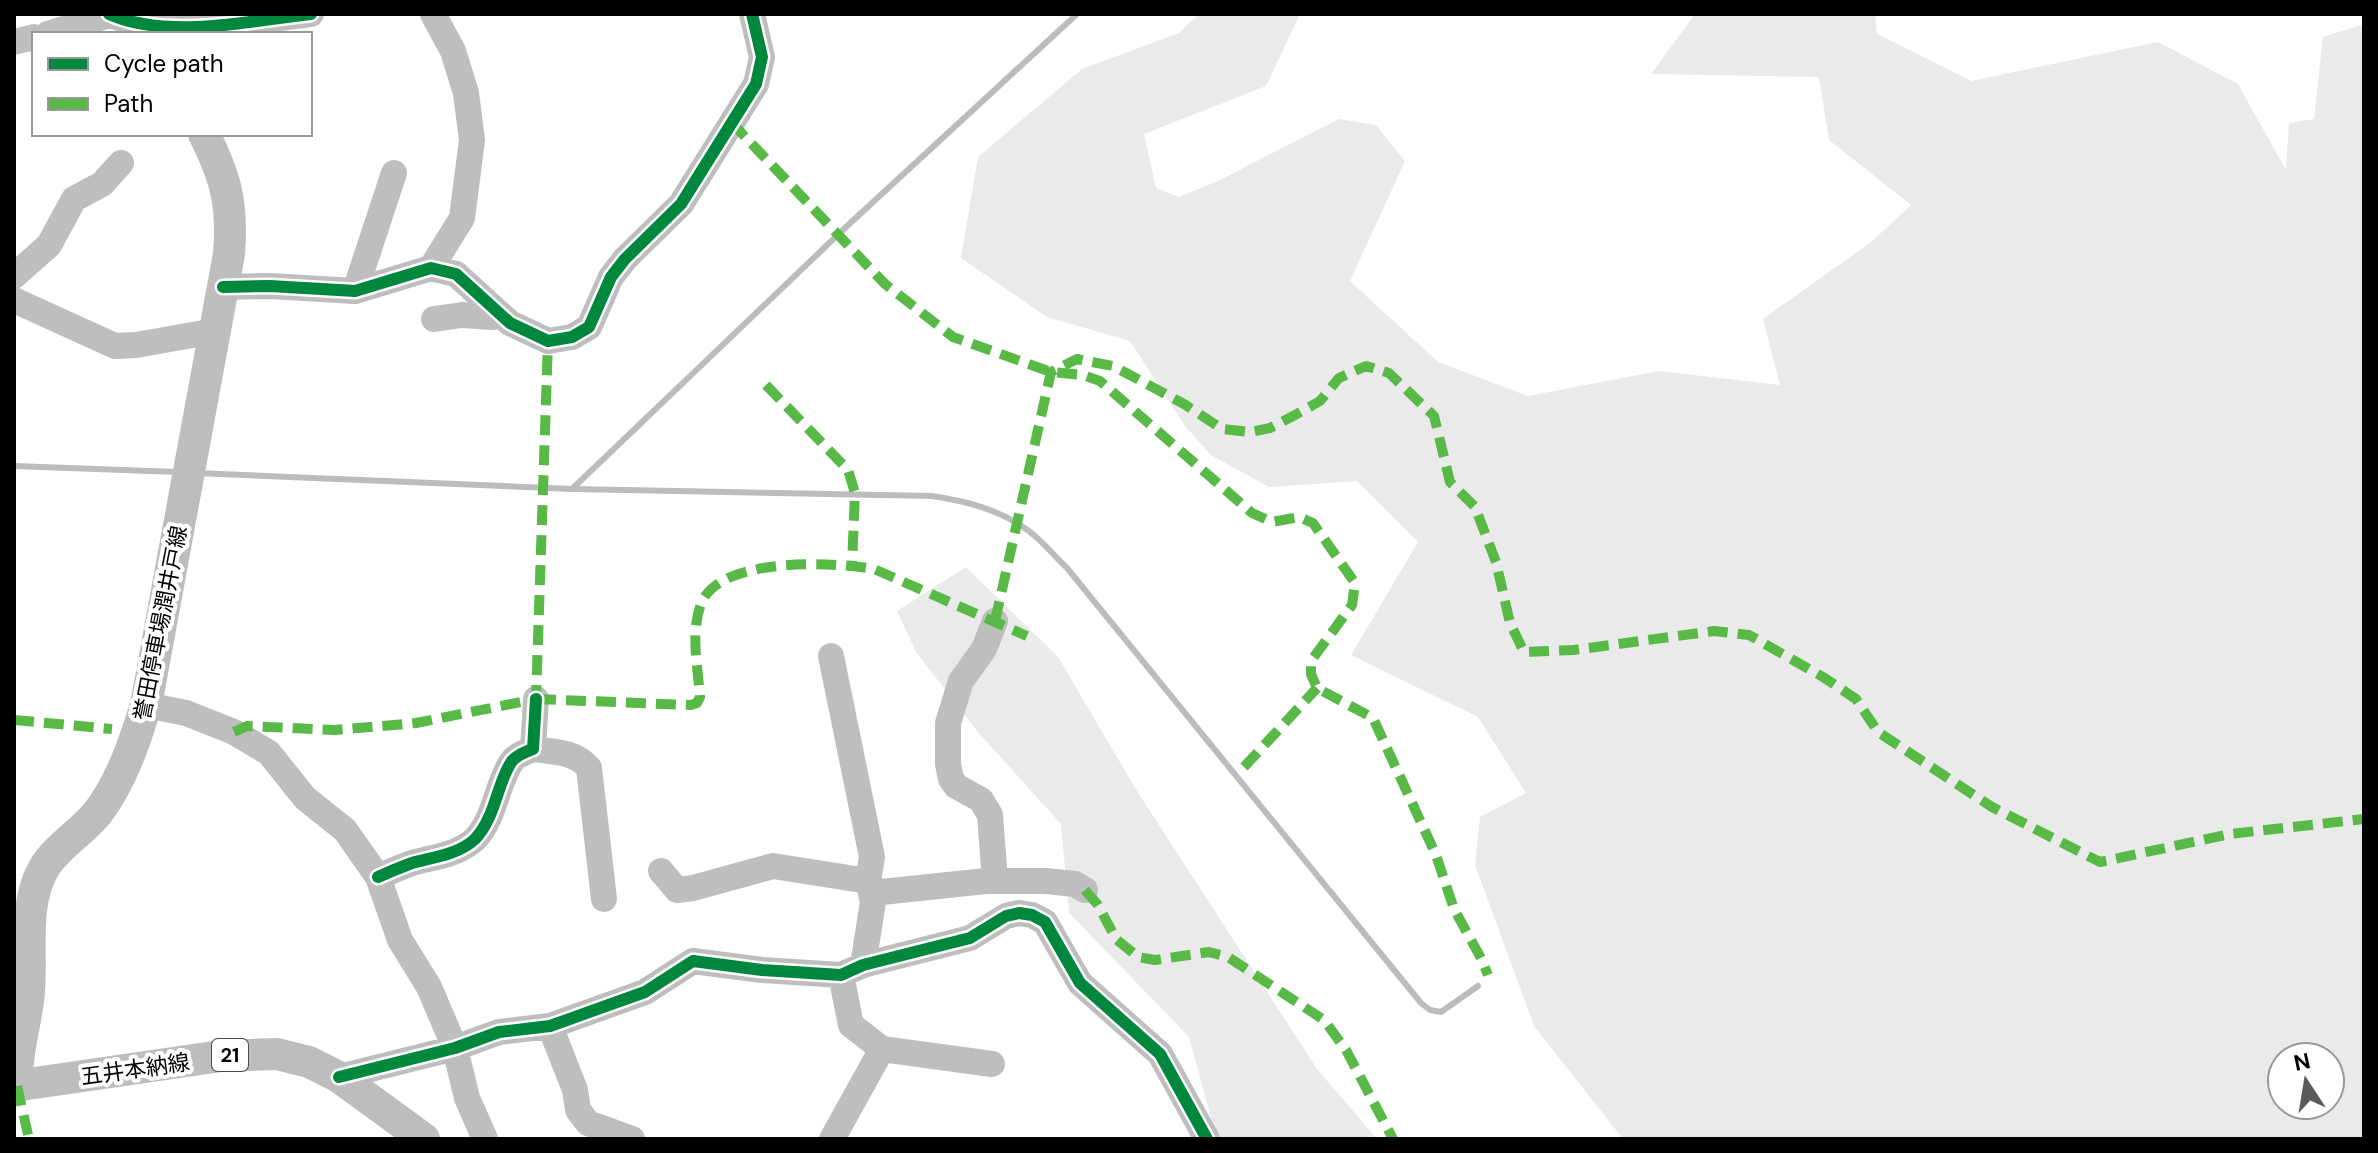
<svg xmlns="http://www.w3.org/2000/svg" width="2378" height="1153" font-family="'DM Sans','Noto Sans JP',sans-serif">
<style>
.green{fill:#eaeaea;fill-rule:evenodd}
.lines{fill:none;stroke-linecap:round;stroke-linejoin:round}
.stream{stroke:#bcbcbc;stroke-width:6}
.minor{stroke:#bebebe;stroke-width:26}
.major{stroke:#bdbdbd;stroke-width:32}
.quiet{stroke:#58b947;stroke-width:10;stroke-dasharray:20 10;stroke-linecap:butt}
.cycleway-casing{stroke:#fff;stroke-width:17}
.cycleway{stroke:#00873e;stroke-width:12}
.labels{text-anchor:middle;stroke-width:8;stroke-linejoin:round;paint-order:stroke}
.shield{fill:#fff;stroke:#4c4c4c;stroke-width:2}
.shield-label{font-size:20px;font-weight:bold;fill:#000}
.street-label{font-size:22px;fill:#000;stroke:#fff}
</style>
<rect width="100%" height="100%" fill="#fff"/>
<path class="green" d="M1199 14H1300L1266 86 1144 134 1156 188 1179 197 1218 181 1339 119 1376 125 1405 161 1350 281 1438 362 1528 396 1659 371 1780 385 1763 319 1870 243 1911 205 1829 140 1819 77 1651 74 1695 14H1875L1877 34 1971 81 2158 42 2238 84 2286 170 2289 123 2314 119 2323 37 2364 24V1139H1623L1534 1026 1475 865 1480 817 1526 793 1478 717 1351 655 1418 542 1357 481 1269 487 1211 455 1185 426 1130 341 1047 317 961 258 978 157 1082 69 1179 33ZM2282 1057H2330V1105H2282Z
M966 567 1058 657 1137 791 1317 1069 1377 1139H1217L1189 1037 1069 913 1061 824 977 731 916 652 897 611Z"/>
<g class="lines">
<path class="stream" d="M14 466 178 472
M197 473 572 489 846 227 1077 14
M574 489 932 496C965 501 998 509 1026 529 1041 539 1054 556 1067 568L1421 1003 1430 1010 1441 1012 1478 986"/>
<path class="minor" d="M109 14C168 40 249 21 311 14
M48 34 109 15
M14 42 34 37
M431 268 462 218 472 140 466 93 453 51 433 14
M14 276 49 245 74 199 102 184 121 163
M223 287 270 286 355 291 431 268 456 274 510 323 548 341 572 337 589 327 611 277 625 259 681 204 756 84 762 57 752 14
M355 291 394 173
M14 300 115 346 136 345 215 331
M434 319 462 315 493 317 498 312
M831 656 872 857 868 881 873 902 863 965
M146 705 186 713 234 732 269 753 305 798 345 830 378 877 400 940 429 987 455 1048 467 1098 485 1139
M533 749C554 752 575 751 589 768L604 899
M661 871 677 890 693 888 773 866 868 881
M378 877C389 872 401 867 412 863 433 857 458 855 475 839 496 817 497 782 512 761 518 754 526 752 533 749L536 699
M995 881 990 815 981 800 956 786 951 779 948 764V723L961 681 984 649 995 621
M872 893 986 881H1046L1075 884 1085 890
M841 975 851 1025 882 1049 992 1064
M550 1026 575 1090 578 1110 588 1123 632 1139
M339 1077 455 1048 499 1032 550 1026 645 992 693 961 762 970 841 975 863 965 970 938 1006 916 1019 913 1032 915 1045 922 1080 983 1160 1054 1207 1139
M832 1139 882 1049"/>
<path class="major" d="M192 14V34
M14 1086 221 1056 277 1054 309 1062 339 1077 424 1139
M17 1086C16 1056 24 1030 28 1001 34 957 21 908 44 868 58 845 83 832 99 811 122 780 135 741 146 705L229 254C233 204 226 178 204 134"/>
<path class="quiet" d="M731 122 885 284 953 337 1051 372 1083 375 1100 381 1252 513 1272 522 1299 517 1313 523 1355 583 1352 605 1311 661V674L1317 688 1373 718 1436 855 1454 909 1482 960 1488 975
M766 385 848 470 855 493 852 565
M995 621 1051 372 1077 359 1113 366 1184 404 1222 429 1250 432 1270 428 1295 415 1320 401 1339 378 1366 366 1389 373 1434 416 1450 482 1475 507 1496 562 1510 623 1524 652 1574 650 1714 631 1749 635 1823 677 1856 699 1878 732 1992 807 2100 862 2230 834 2364 819
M536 699 691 705 697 703 700 697C698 667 690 633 701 604 719 556 834 562 874 569L1027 636
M14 720 112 729
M234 732 247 726 335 730 416 723 536 699 548 341
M1244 767 1317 688
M1085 890 1098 905 1116 939 1138 957 1155 960 1209 952 1228 957 1324 1020 1346 1050 1393 1139
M17 1086 29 1139"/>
<defs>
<path id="cycleway" d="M109 14C168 40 249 21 311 14
M223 287 270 286 355 291 431 268 456 274 510 323 548 341 572 337 589 327 611 277 625 259 681 204 756 84 762 57 752 14
M378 877C389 872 401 867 412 863 433 857 458 855 475 839 496 817 497 782 512 761 518 754 526 752 533 749L536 699
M339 1077 455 1048 499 1032 550 1026 645 992 693 961 762 970 841 975 863 965 970 938 1006 916 1019 913 1032 915 1045 922 1080 983 1160 1054 1207 1139"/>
</defs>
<use href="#cycleway" class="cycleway-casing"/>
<use href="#cycleway" class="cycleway"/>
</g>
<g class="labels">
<rect class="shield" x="212" y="1039" width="36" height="32" rx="6"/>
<g class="shield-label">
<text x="230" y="1062">21</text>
</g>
<g class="street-label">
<text transform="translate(160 623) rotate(-79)" y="8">誉田停車場潤井戸線</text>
<text transform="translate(135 1069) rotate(-8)" y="8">五井本納線</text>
</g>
</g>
<rect width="2378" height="1153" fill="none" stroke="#000000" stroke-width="32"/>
<rect x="32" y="32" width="280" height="104" fill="#ffffff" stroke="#999999" stroke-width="2"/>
<rect x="48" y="58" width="40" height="12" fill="#00873e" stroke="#999999" stroke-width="2"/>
<text x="104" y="72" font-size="24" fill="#000000">Cycle path</text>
<rect x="48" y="98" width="40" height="12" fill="#58b947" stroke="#999999" stroke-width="2"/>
<text x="104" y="112" font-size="24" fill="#000000">Path</text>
<g transform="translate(2306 1081) rotate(348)"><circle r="38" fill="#ffffff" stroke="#999999" stroke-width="2"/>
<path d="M0-6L14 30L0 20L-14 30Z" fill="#595959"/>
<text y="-12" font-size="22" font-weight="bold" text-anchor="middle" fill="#000000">N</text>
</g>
</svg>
